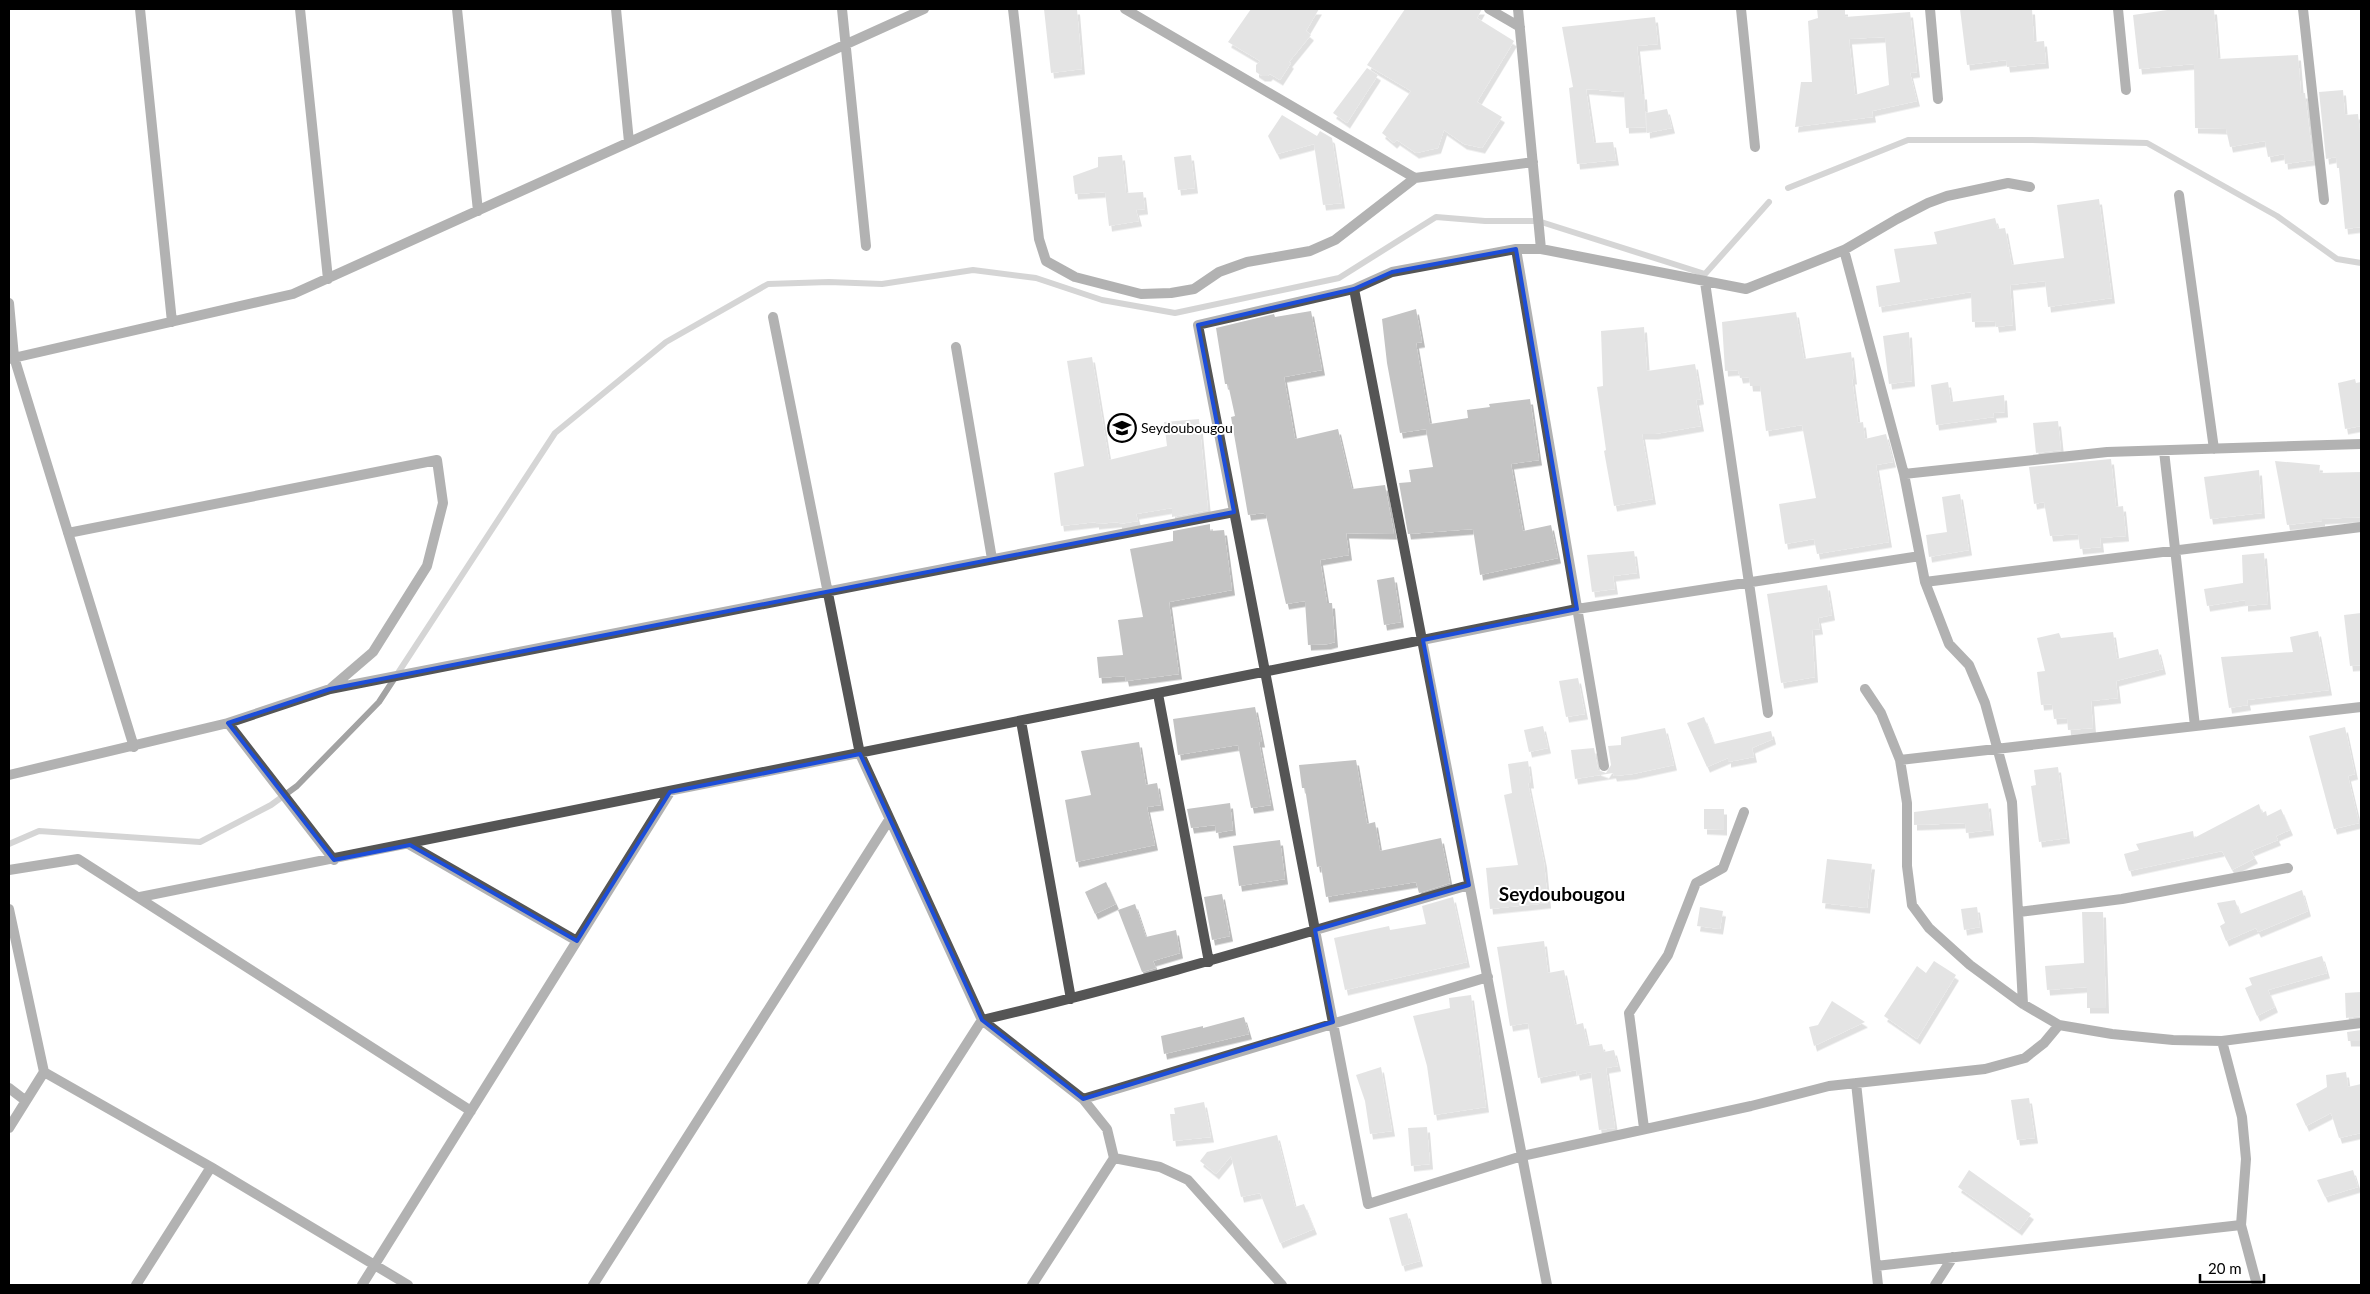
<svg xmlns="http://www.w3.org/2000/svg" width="2370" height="1294" font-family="Lato,sans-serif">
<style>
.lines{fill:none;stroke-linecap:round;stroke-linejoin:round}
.stream{stroke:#a3a3a3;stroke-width:6}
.building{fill:#c4c4c4;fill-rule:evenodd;filter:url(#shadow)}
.minor{stroke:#555;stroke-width:10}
.marked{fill:none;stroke:#1d4ed8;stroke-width:4;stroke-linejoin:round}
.labels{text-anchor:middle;stroke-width:4;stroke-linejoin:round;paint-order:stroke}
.poi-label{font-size:14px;fill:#000;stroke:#fff;text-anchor:start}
.district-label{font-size:19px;font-weight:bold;fill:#000;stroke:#fff}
</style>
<defs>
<filter id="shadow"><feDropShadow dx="3" dy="5.5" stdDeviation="0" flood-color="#0004"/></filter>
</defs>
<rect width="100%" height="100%" fill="#fff"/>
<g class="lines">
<path class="stream" d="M1788 188 1908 140H2030L2147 143 2277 216 2337 259 2361 263
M9 844 39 831 200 842 271 805 297 786 379 702 555 433 666 342 768 284 829 282 882 284 973 270 1036 278 1102 300 1175 313 1339 278 1436 217 1485 221H1538L1705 274 1769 202"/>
</g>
<path class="building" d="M1044 9H1077L1082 69 1051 73Z
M1251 9H1319L1306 31 1311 35 1289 62 1291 63 1280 80 1270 74 1268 76H1262L1256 72V65L1260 61 1228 42Z
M1405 9H1482L1477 18 1514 41 1477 102 1502 117 1482 148 1464 144 1444 130 1438 148 1416 153 1397 140 1394 143 1382 133 1411 91 1367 65Z
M1817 9H1845V17L1910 12 1917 72 1910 73 1917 101 1872 111 1873 117 1795 127 1801 82H1812L1808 21 1818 18ZM1885 37 1889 85 1855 95 1849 39Z
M1960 9H2032L2034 42 2044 41 2046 63 2007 67 2006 60 1967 65Z
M2174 9H2214L2218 59 2298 55 2301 93H2305L2313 160 2285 164 2284 154 2268 157 2265 141 2230 147 2226 129 2195 128 2194 64 2139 69 2133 15Z
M1655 17 1658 44 1637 46 1642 94H1644L1646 127 1626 128 1624 92 1586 89 1594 143 1613 142 1616 160 1577 164 1569 88 1573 87 1562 27Z
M1367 68 1378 75 1347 123 1333 113Z
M2343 90 2345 115 2358 114 2361 141V227L2345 229 2339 168H2337L2336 157 2326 159 2319 92Z
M1667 109 1672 128 1647 133 1646 113Z
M1282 115 1317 136 1320 131 1332 138 1342 203 1323 205 1314 144 1277 154 1268 136Z
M1122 155 1126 193 1143 192 1145 209 1136 210 1139 221 1109 226 1105 192 1075 194 1073 176 1098 167V157Z
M1191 155 1195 188 1178 190 1174 157Z
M2099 199 2112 298 2048 307 2045 281 2010 285 2013 325 1996 327 1995 321 1972 322 1971 292 1879 307 1876 286 1900 282 1894 249 1937 244 1934 232 1995 218 1998 229 2005 228 2012 265 2064 258 2057 205Z
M1416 309 1422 342 1416 343 1430 424 1468 418 1467 410 1490 407 1489 404 1530 399 1539 460 1511 464 1523 531 1551 525 1558 558 1480 575 1473 529 1408 534 1399 483 1411 482 1409 470 1433 467 1426 429 1400 433 1387 363 1382 319Z
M1311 311 1322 370 1284 377 1295 439 1338 429 1352 489 1385 485 1394 534 1346 533 1349 555 1320 560 1327 603H1332L1335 642 1328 644 1308 645 1305 601 1286 604 1266 515H1264V513L1248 515 1231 417 1235 416 1228 384H1225L1216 328 1274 314 1275 317Z
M1796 312 1804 359 1851 352 1854 379H1852L1858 423 1863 422 1865 439 1886 434 1893 462 1876 465 1889 542 1817 554 1814 539 1785 544 1779 504 1816 498 1802 425 1766 431 1760 386H1750L1749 377 1740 378 1738 370 1725 371 1722 322Z
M1644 327 1647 371 1695 364 1701 399 1696 400 1701 426 1655 434H1642L1653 499 1614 506 1604 451 1606 450 1597 387 1603 386 1601 331Z
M1909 332 1912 381 1889 384 1883 336Z
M1092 357 1109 460 1167 446 1164 422 1199 419 1208 510 1172 517V508L1136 514 1138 521 1119 524V522L1096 524V522L1061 526 1054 473 1084 466 1067 361Z
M2355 379 2356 383 2361 382V426L2345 429 2338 383Z
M1948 382 1951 402 2004 395 2005 412 1993 413 1994 417 1936 425 1931 385Z
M2058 421 2061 450 2036 453 2033 423Z
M2111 459 2116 507 2123 506 2126 536 2100 538 2101 547 2080 549 2078 534 2050 536 2044 502 2034 504 2029 467Z
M2275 461 2320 465 2319 473 2361 472V517L2322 519V521L2287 525Z
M2259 470 2262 513 2210 519 2204 477Z
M1960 494 1969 550 1929 557 1926 535 1947 532 1942 497Z
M1210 524V531L1224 530 1232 590 1169 602 1179 674 1126 681 1125 676 1099 678 1097 657 1123 655 1118 620 1143 617 1130 549 1173 541V531Z
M1634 551 1637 573 1613 576 1615 589 1592 592 1587 555Z
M2264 553 2268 604 2245 606V600L2207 606 2204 589 2243 583 2242 555Z
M1394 577 1401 622 1384 625 1377 580Z
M1827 585 1832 615 1818 618 1820 629 1812 630 1815 677 1781 683 1767 594Z
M2361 613V665L2350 666 2344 615Z
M2318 631 2329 690 2247 700 2248 705 2229 708 2221 657 2293 652 2290 637Z
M2113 632 2117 659 2158 649 2163 669 2116 681 2118 698 2091 701 2093 728 2068 730 2067 718 2054 719 2052 704 2041 705 2037 672 2045 671 2037 638 2059 633 2061 638Z
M1578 678 1585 714 1566 717 1559 681Z
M1255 707 1262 742H1259L1271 805 1251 808 1238 745 1178 755 1173 719Z
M1704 717 1714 744 1771 731 1773 739 1752 748 1754 757 1728 762V758L1707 767 1687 723Z
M1543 726 1548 748 1529 752 1524 730Z
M2345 727 2355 774 2348 776 2359 823 2334 829 2309 736Z
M1665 728 1674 765 1633 774 1614 776 1613 773 1575 779 1571 750 1594 748 1598 770 1606 773 1611 765 1608 746 1621 745V737Z
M1139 742 1146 785 1157 783 1161 805 1147 807 1155 845 1076 862 1065 800 1091 795 1081 751Z
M1356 760 1367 824 1375 822 1380 851 1441 838 1450 883 1419 893 1416 882 1326 897 1321 866 1317 867 1305 788H1302L1299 765Z
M1528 761 1531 783H1528L1544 862 1548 903 1490 909 1486 868 1518 865 1504 795 1512 793 1508 764Z
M2058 767 2067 838 2039 842 2031 786 2036 785 2034 770Z
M1230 803 1233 830 1216 833 1215 825 1191 828 1187 809Z
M1988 803 1991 830 1966 833 1965 823 1914 825V812Z
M2259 804 2262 813 2266 811 2267 816 2281 809 2290 830 2276 836 2278 840 2251 851 2255 858 2232 870 2222 851 2129 871 2124 854 2139 850 2136 844 2193 831 2194 838Z
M1704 809H1724V830L1704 829Z
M1280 840 1285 879 1239 886 1233 846Z
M1827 859 1872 864 1867 908 1822 903Z
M1106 882 1116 904 1095 914 1085 892Z
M2302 890 2308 911 2258 932 2256 928 2226 941 2220 926 2225 923 2217 903 2235 900 2240 914Z
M1222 894 1230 936 1212 940 1204 897Z
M1453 897 1467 962 1345 990 1334 938 1389 926 1390 930 1426 924 1422 906Z
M1135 904 1146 937 1176 930 1180 953 1153 961 1156 968 1142 972 1118 910Z
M1700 907 1723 911 1720 929 1697 926Z
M1977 907 1980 927 1964 930 1961 909Z
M2082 912H2103L2106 1008H2087V987L2047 990 2045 966 2084 963Z
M1544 941 1548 973 1564 970 1575 1025 1583 1023 1588 1046 1602 1044 1604 1052 1614 1050 1618 1066 1606 1068 1615 1128 1599 1130 1591 1072 1577 1075 1576 1070 1538 1078 1528 1023 1510 1026 1497 947Z
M2322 956 2327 973 2268 990 2275 1007 2257 1016 2245 988 2252 985 2249 978Z
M1934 961 1956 975 1917 1039 1884 1016 1917 966 1926 973Z
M2361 992V1016L2346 1018 2345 993Z
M1471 995 1486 1107 1434 1115 1427 1066 1413 1016 1450 1008 1449 998Z
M1832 1001 1865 1022 1814 1046 1809 1027 1818 1025Z
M1244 1017 1249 1034 1164 1054 1161 1036 1203 1026V1028Z
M2361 1030V1041H2348L2347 1032Z
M1381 1067 1392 1131 1370 1134 1365 1101 1356 1075Z
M2346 1072 2348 1087 2361 1084V1133L2339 1138 2331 1113 2306 1126 2296 1104 2327 1087 2326 1075Z
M2029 1098 2035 1138 2017 1140 2011 1100Z
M1204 1102 1211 1137 1173 1141 1170 1114H1175L1174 1108Z
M1427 1127 1430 1164 1411 1166 1408 1128Z
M1277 1135 1295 1207 1304 1204 1314 1229 1280 1243 1260 1193 1241 1197 1231 1156 1216 1174 1200 1161 1207 1152Z
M1969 1170 2031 1214 2019 1230 1958 1187Z
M2353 1170 2358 1187 2325 1197 2317 1180Z
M1407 1213 1420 1261 1402 1266 1389 1218Z"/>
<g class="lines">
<path class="minor" d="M140 9 172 322
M300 9 328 279
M457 9 478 211
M616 9 629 142
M842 9 866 246
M1013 9 1039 239 1046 261 1075 277 1141 294 1171 293 1194 289 1219 272 1247 262 1310 251 1335 240 1415 178
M1125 9 1415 178 1533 162
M1489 9 1520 27
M1518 9 1541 249
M1741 9 1755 147
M1930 9 1938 99
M2118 9 2126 90
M2303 9 2324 200
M2030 187 2008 183 1947 196 1928 203 1897 219 1844 250 1746 289 1541 249H1516L1392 272 1354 289 1198 325 1368 1204 1522 1156 1751 1106 1829 1086 1985 1069 2025 1058 2044 1043 2059 1025
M2179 195 2214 449
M1516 249 1604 766
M1844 250 1904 474 1925 582 1949 644 1969 665 1985 703 2012 802 2023 1004
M1705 282 1768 713
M1354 289 1547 1285
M9 303 14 357 134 747
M773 317 860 754 982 1020 1083 1099 1107 1129 1114 1158 1032 1285
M956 347 992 559
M9 359 293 294 924 9
M2164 451 2195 726
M1904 474 2107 452 2361 444
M68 533 437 460 443 503 427 566 373 652 331 688
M1925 582 2361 527
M1865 689 1881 713 1900 760 1907 803V866L1912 905 1929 928 1970 965 2023 1004 2059 1025 2112 1034 2173 1040 2222 1041 2361 1023
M1158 694 1209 962
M1021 721 1071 999
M228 723 334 860
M1900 760 2361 707
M9 775 228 723 330 689 1234 512
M410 845 577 941
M9 870 78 859 471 1111
M140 897 1577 609 1920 556
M9 909 44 1072 9 1128
M2019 912 2122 899 2288 868
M2222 1041 2242 1117 2246 1159 2241 1225 2257 1285
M44 1072 211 1167 408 1285
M1856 1083 1878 1285
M9 1088 26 1101
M1083 1099 1488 977
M1644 1128 1629 1013 1668 955 1696 883 1723 868 1744 812
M1114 1158 1160 1167 1188 1180 1282 1285
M1876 1266 2241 1225
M136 1285 211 1167
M362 1285 670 792
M593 1285 889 820
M812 1285 982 1020C1146 982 1307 932 1469 885
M1935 1285 1953 1257"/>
</g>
<path d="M0 0H2370V1294H0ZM1516 249 1577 609 1423 640 1469 885 1315 930 1333 1022 1083 1099 982 1020 860 754 670 792 577 941 410 845 334 860 228 723 330 689 1234 512 1198 325 1354 289 1392 272Z" fill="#fff" fill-opacity=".55" fill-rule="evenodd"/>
<path class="marked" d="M1516 249 1577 609 1423 640 1469 885 1315 930 1333 1022 1083 1099 982 1020 860 754 670 792 577 941 410 845 334 860 228 723 330 689 1234 512 1198 325 1354 289 1392 272Z"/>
<defs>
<symbol id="school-ring" viewBox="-11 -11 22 22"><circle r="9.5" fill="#fff" stroke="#000" stroke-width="1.5"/><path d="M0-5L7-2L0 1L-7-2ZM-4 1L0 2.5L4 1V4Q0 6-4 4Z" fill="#000"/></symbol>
</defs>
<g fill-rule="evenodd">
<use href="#school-ring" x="1106" y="412" width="32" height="32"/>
</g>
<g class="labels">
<g class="poi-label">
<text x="1141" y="433">Seydoubougou</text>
</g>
<g class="district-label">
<text x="1562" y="901">Seydoubougou</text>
</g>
</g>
<rect width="2370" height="1294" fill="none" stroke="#000000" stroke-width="20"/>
<path d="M2200 1274v8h64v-8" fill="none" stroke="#000000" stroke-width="2.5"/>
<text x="2208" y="1274" font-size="15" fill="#000000" stroke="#ffffff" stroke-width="4" paint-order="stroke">20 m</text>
</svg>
